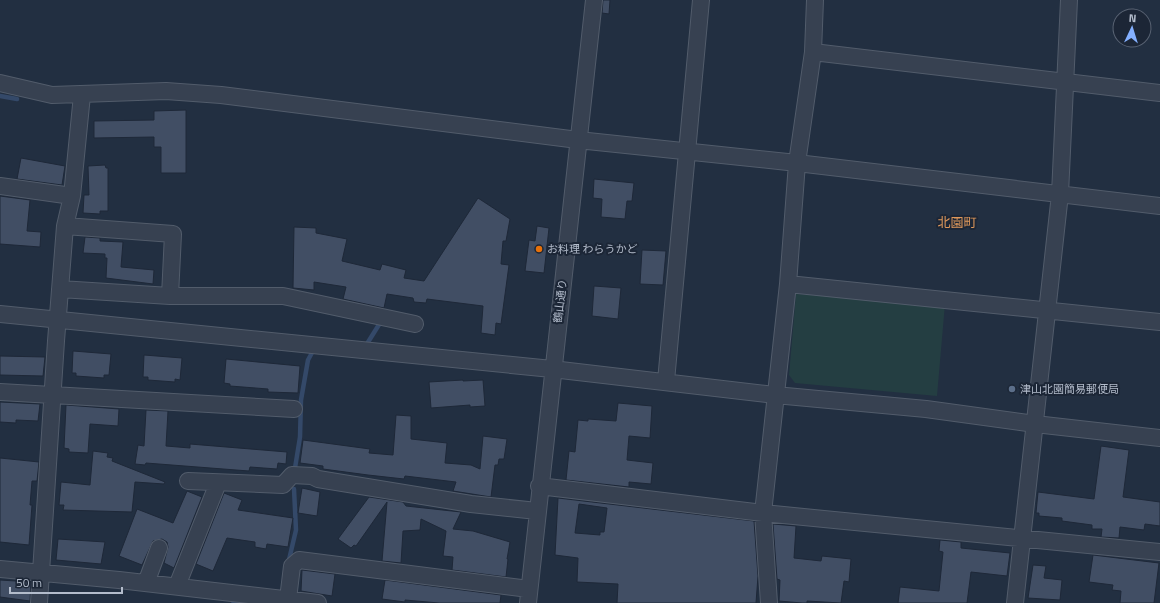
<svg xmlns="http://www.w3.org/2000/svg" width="1160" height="603" font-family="'Titillium Web','Noto Sans JP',sans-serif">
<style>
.green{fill:#243e42}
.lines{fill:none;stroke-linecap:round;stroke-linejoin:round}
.stream{stroke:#344969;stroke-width:4.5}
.building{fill:#414e64;stroke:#1e2838;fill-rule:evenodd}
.minor-casing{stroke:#525c6b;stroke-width:18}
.minor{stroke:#374151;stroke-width:16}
.food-dot{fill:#e8710a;stroke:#1c2636;stroke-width:1.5}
.service-dot{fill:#5c6f8a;stroke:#1c2636;stroke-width:1.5}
.labels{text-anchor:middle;stroke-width:4;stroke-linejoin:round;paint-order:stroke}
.poi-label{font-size:11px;fill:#b3bccb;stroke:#1c2636;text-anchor:start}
.street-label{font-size:11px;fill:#b3bccb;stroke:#1c2636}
.quarter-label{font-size:13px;fill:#df985b;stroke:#1c2636}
</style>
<rect width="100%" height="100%" fill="#222f41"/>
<path class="green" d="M796 294 945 304 937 396 795 383 789 375Z"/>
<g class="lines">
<path class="stream" d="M0 96 17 99
M365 347 380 323
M295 468 300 437 301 400 308 360 314 349
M288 564 296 530 294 489
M233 601 247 603"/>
</g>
<path class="building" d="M603 0H610L609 14 602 13Z
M186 110V173H161V147H154V137L94 138V121L154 120V111Z
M21 158 65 166 62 185 17 179Z
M105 165 106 168H108V211H100V214L83 213 84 195H89L88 166Z
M594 179 634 183 632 201H627L625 219 601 217 602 199 593 198Z
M0 196 30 200 27 231 41 232 40 247 0 244Z
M478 198 510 219 506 241H503L501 264 509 265 501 324 496 323 495 335 481 333 483 306 427 299 426 303 414 302 413 298 387 294 384 308 343 299 346 287 314 282V290L293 288 294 227 316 228V233L347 239 342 261 380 270 382 264 406 270 404 278 424 281Z
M537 226 549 228 544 273 525 271 529 240 535 241Z
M85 237 100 238V241L123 242 121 267 154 270 153 284 106 278 107 258H105V254L83 253Z
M642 250 666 251 663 285 640 284Z
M594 286 621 288 618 319 592 316Z
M73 351 111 354 109 375H104V378L76 376V373H72Z
M144 355 182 358 180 380 175 379V382L148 380V377H143Z
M0 356 45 357 43 376 0 375Z
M226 359 300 366 298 393 268 392V389L230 386V384L224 383Z
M463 380V381L483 380 485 406 470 407V405L431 408 429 382Z
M0 402 40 404 38 421 16 420V423L0 422Z
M618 403 652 406 650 438 629 436 627 460 653 463 651 484 629 482V487L566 480 569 451 575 452 578 420 588 421V419L616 421Z
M66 405 119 409 118 426 90 424 88 453 69 452V449L64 448Z
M146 410 168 411 166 446 190 448V444L287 452 286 464 278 463 277 469 250 467 249 471 146 463 145 465 135 464 138 445 144 446Z
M396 415 411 416V439L447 443 445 463 471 465 480 469 483 436 507 439 504 459H499L498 465H495L491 497 453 491 456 482 405 476 404 479 368 475 323 469V466L300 463 303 440 370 449 369 453 393 455Z
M1101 446 1129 450 1123 497 1160 502V526L1145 524 1144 530 1120 527 1119 538 1101 537 1102 529H1092V525L1062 521V518L1039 516V513H1036L1038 492 1094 499Z
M93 451 108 453 107 457 113 458 112 461 165 482 164 484 135 482 132 512 63 510 64 505H59L61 482 90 485Z
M0 458 39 462 37 481H32L30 505H32L29 545 0 542Z
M302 488 320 492 317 516 298 513Z
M187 491 202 497 174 568 164 563 168 547 167 542 162 539 153 541 142 565 119 556 137 509 173 523Z
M224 493 242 500 238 510 293 518 288 547 267 544 266 549 255 547V542L227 538 213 571 196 564Z
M369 497 403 502 406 506 461 512 453 529 473 531 510 542 507 559H508L506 577 452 570 453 557 443 556 446 531 421 519 420 530 403 531 401 563 382 561 387 502 356 546 354 545 351 548 338 539Z
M558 498 754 521 758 576 756 603H617L618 584 577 582 578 558 555 555ZM579 504 607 508 604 532H600V535L575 533Z
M773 524 796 526 794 558 821 561 822 556 851 559 849 582 844 581 841 603 807 601V603H802L779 601 780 580 777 579Z
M58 539 105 542 101 564 56 560Z
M940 540 961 542V548L1010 553 1007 576 971 572 967 603H898L900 587 939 591 943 552 939 551Z
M1093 555 1159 563 1154 603H1120L1121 591 1112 590 1113 585 1089 582Z
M1033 565 1046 566 1044 578 1062 580 1060 600 1028 598Z
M302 570 335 574 332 596 301 591Z
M0 580 31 582 30 601 0 597Z
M385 580 501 595 500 603H439L405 600V602L382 599Z"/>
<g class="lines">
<defs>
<path id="minor" d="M813 52 1160 93
M0 83 52 95 166 91 221 95 578 140 797 163 1160 206
M0 186 72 196
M65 226 173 234 170 296
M788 284 1160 322
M60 289 170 296H283L415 324
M0 314 552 369 775 395 926 409 1035 424 1160 438
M666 381 701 0
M0 392 294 409
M188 481 283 485 292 475 312 476 318 479 471 504 537 511
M539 486 763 513 1160 552
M0 569 119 580 318 603
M146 583 159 548
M177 586 218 483
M288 599 292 566 299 560 529 589
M39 603 56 341 65 226 72 196 82 95
M528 603 594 0
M769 603 763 513 788 284 797 163 813 52 815 0
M1015 603 1060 194 1069 0"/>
</defs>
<use href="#minor" class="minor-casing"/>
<use href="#minor" class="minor"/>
</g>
<circle class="food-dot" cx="539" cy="249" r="4"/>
<circle class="service-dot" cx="1012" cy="389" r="4"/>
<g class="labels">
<g class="poi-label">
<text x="547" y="253">お料理 わらうかど</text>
<text x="1020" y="393">津山北園簡易郵便局</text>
</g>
<g class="street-label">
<text transform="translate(560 301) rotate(-83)" y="4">鶴山通り</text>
</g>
<g class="quarter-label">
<text x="957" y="227">北園町</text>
</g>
</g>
<g transform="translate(1132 28) rotate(4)"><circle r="19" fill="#1c2636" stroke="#586272"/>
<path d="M0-3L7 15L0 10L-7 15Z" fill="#84b0ff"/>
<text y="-6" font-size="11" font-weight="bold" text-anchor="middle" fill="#b3bccb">N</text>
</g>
<path d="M10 587v6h112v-6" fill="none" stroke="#b3bccb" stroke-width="2"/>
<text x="16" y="587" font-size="12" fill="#b3bccb" stroke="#1c2636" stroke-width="3" paint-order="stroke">50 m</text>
</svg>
